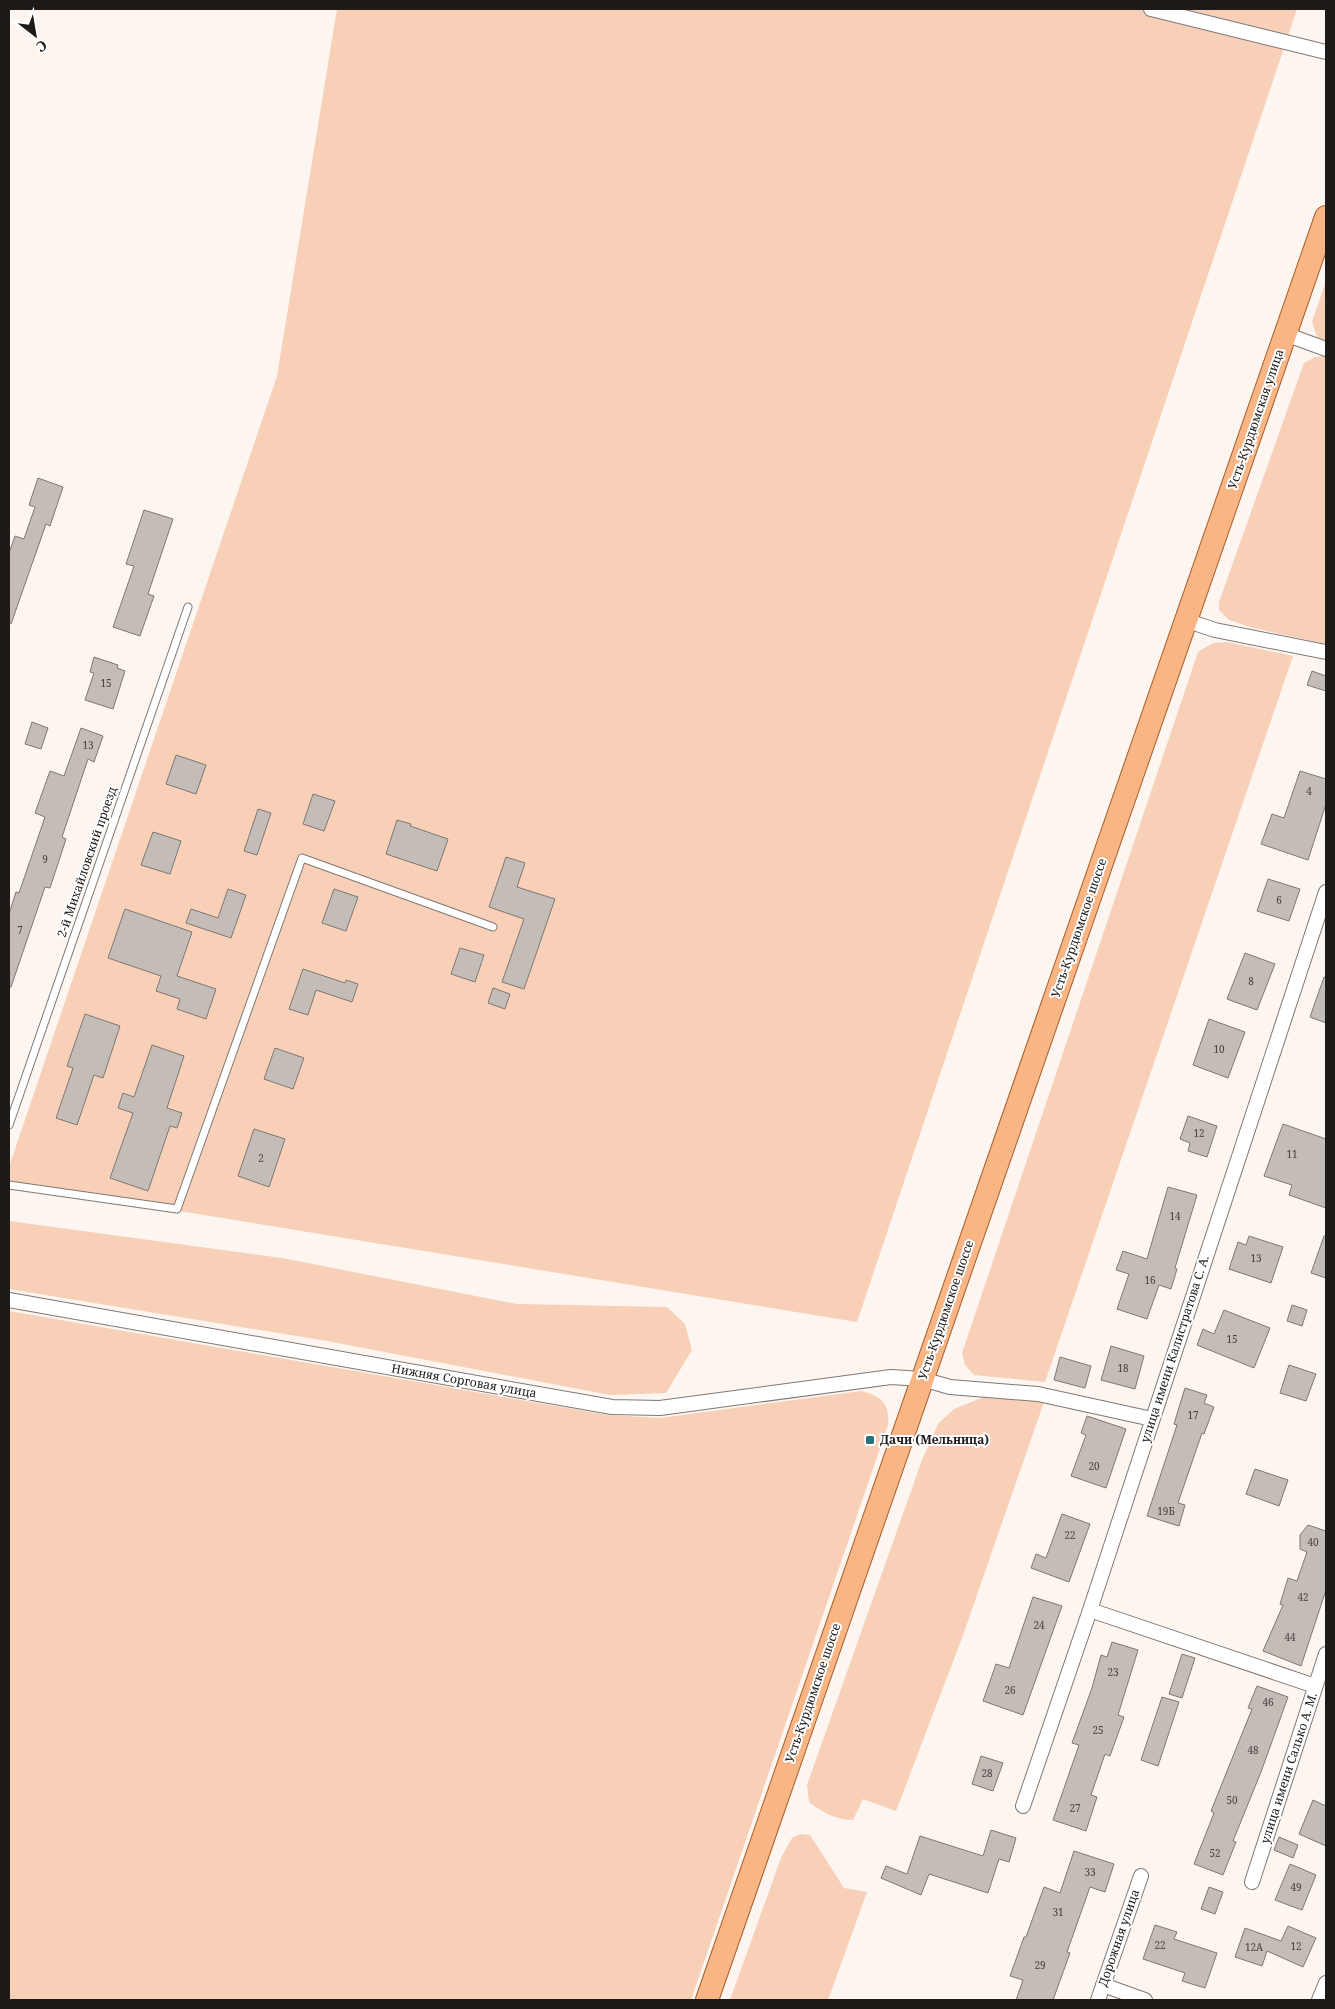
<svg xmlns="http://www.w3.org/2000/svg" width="1335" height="2009" font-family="'Noto Serif',serif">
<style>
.green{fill:#f8cfb7}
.building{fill:#c3bcb7;stroke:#7e7773}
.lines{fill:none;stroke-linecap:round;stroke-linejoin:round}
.lane-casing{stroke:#7f7874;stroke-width:9}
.street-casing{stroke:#7f7874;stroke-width:16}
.primary-casing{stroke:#a95e29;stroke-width:24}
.lane{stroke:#fff;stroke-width:7}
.street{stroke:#fff;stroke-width:14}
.primary{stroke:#f9b584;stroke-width:22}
.poi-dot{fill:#297378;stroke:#fff;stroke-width:2}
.labels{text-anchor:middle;stroke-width:4;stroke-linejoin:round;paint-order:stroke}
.number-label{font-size:10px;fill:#464240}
.street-label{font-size:12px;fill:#1d1a18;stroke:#fff}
.poi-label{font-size:12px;font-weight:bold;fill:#1d1a18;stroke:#fff;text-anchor:start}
</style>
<rect width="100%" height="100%" fill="#fdf5f0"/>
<path class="green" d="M337 9H1297L857 1322 192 1213 9 1187V1167L277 376Z
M1326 281V345L1317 337 1312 322Z
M1324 356 1326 357V644L1253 628 1229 620 1219 610V602L1304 363 1315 357Z
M1227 642 1293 656 1045 1382 974 1375 965 1365 962 1353 1198 652 1213 643Z
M9 1221 282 1258 517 1304 667 1307 685 1324 692 1350 666 1393 610 1395 327 1341 9 1289Z
M9 1311 608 1415 660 1418 861 1391C881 1396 890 1403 888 1425L691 2000H9Z
M986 1396 1044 1402 962 1638 896 1811 863 1799 853 1820C836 1820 822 1812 809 1802L807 1785 922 1460 938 1424 954 1409Z
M801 1834 810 1835 844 1888 867 1892 828 2000H730L781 1858 792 1838Z"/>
<path class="building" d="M38 478 63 487 50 526 46 524 11 624 9 623V553L15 536 24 539 35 507 29 505Z
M144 510 173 519 148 594 154 596 140 636 113 627 134 566 126 564Z
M94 657 118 665 117 668 125 671 113 709 85 700 94 673 90 672Z
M1312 671 1326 676V691L1307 685Z
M32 722 48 728 41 749 25 744Z
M81 728 103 736 94 762 88 759 62 837 66 839 50 888 45 887 11 987H9V914L16 892 19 893 45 817 35 813 50 771 64 776Z
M176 755 206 765 196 794 166 784Z
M1300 771 1326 779V804L1308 860 1261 844 1272 814 1284 818Z
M313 794 335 801 324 831 303 824Z
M258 809 271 813 257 855 244 851Z
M397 820 411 824 410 826 448 839 437 871 386 854Z
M153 832 181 841 170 874 141 865Z
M506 857 525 863 517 887 555 899 524 989 502 982 524 919 489 907Z
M1268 879 1300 889 1289 921 1257 911Z
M228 889 246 895 231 938 186 923 191 909 218 918Z
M334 889 358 897 346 931 322 923Z
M125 909 192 932 177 976 216 989 206 1019 177 1009 180 999 156 991 161 976 108 958Z
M460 948 484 955 475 982 451 974Z
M1245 953 1275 964 1257 1010 1227 999Z
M303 969 345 983 346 980 358 984 352 1002 316 990 308 1015 289 1009Z
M1324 977H1326V1023L1310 1017Z
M493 988 510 994 505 1009 488 1003Z
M85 1014 120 1026 103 1078 94 1075 77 1125 56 1118 73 1068 67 1066Z
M1209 1019 1245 1032 1228 1078 1193 1065Z
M152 1045 184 1056 167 1108 182 1113 177 1128 170 1126 148 1191 110 1178 133 1113 118 1108 123 1093 134 1097Z
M275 1048 304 1058 293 1089 264 1079Z
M1188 1116 1217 1126 1207 1157 1188 1151 1190 1143 1180 1139Z
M1283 1124 1326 1139V1208L1289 1195 1292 1185 1264 1176Z
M254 1129 285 1139 269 1187 238 1176Z
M1168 1187 1197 1195 1175 1268 1177 1269 1171 1289 1159 1285 1147 1319 1117 1309 1129 1274 1116 1270 1123 1251 1147 1259Z
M1249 1236 1283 1247 1271 1283 1229 1269 1238 1242 1246 1245Z
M1324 1236H1326V1278L1311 1273Z
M1292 1305 1307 1310 1302 1326 1287 1321Z
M1224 1310 1270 1328 1254 1368 1197 1345 1203 1329 1214 1334Z
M1111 1346 1144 1356 1135 1389 1101 1380Z
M1060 1357 1091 1366 1085 1388 1054 1380Z
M1289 1365 1316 1374 1306 1401 1280 1393Z
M1185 1388 1207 1395 1204 1403 1214 1407 1204 1434 1202 1433 1178 1503 1185 1505 1179 1526 1147 1516 1177 1425 1174 1424Z
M1087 1416 1126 1429 1106 1488 1071 1476 1086 1435 1081 1433Z
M1255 1469 1288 1480 1279 1506 1246 1494Z
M1062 1514 1090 1524 1069 1582 1031 1568 1036 1554 1046 1558Z
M1308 1525 1326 1531V1590L1301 1666 1263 1651 1283 1605 1280 1604 1288 1578 1297 1581 1307 1552 1300 1549V1535Z
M1033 1597 1062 1606 1023 1715 983 1701 996 1664 1009 1668Z
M1112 1642 1138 1650 1118 1715 1124 1717 1110 1756 1105 1754 1091 1795 1097 1797 1086 1831 1053 1820 1079 1745 1072 1743 1092 1688 1101 1655 1107 1657Z
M1182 1654 1195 1658 1182 1698 1169 1694Z
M1257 1686 1288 1697 1261 1772 1233 1841 1236 1842 1223 1875 1194 1864 1214 1813 1211 1811 1252 1709 1248 1708Z
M1162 1697 1179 1702 1158 1766 1141 1760Z
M981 1756 1003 1763 993 1791 972 1784Z
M1313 1800 1326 1806V1846L1299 1834Z
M991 1830 1016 1838 1009 1862 999 1859 988 1893 929 1874 921 1895 881 1878 886 1866 907 1874 920 1836 983 1856Z
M1279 1837 1298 1845 1293 1858 1274 1850Z
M1074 1851 1114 1864 1105 1892 1090 1887 1067 1952 1070 1953 1053 2000H1016L1023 1980 1010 1976 1024 1937H1026L1044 1887 1060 1893Z
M1290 1864 1316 1875 1302 1910 1275 1900Z
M1209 1887 1223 1892 1215 1914 1201 1909Z
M1155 1925 1177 1932 1174 1939 1217 1953 1205 1988 1182 1981 1185 1973 1143 1959Z
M1288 1926 1316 1938 1303 1967 1267 1951 1262 1966 1235 1957 1245 1928 1281 1941Z"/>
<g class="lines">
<defs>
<path id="lane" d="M9 1125 188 607
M9 1185 177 1209 302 858 493 927"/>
<path id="street" d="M1151 9 1326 52
M1285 334 1326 349
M1185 620 1215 630 1326 652
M9 1300 612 1407 660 1408 891 1377 922 1379 950 1387 1038 1394 1152 1419
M1090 1610 1315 1686
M1023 1806 1090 1610 1326 892
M1252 1882 1326 1654
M1103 1985 1145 2000
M1098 2000 1141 1876
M1319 2000 1326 1983"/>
<path id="primary" d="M707 2000 1326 217"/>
</defs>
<use href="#lane" class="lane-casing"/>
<use href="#street" class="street-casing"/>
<use href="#primary" class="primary-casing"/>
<use href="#lane" class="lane"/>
<use href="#street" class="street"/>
<use href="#primary" class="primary"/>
</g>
<rect class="poi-dot" x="865" y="1435" width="10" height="10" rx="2.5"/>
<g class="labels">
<g class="number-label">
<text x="106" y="687">15</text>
<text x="88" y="749">13</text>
<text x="1309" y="795">4</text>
<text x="45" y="863">9</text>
<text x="1279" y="904">6</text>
<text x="20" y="934">7</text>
<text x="1251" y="985">8</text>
<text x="1219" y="1053">10</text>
<text x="1199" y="1137">12</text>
<text x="1292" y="1158">11</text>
<text x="261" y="1162">2</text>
<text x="1175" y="1220">14</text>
<text x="1256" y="1262">13</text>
<text x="1150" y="1284">16</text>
<text x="1232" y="1343">15</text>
<text x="1123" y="1372">18</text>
<text x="1193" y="1419">17</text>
<text x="1094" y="1470">20</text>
<text x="1166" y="1515">19Б</text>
<text x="1070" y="1539">22</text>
<text x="1313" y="1546">40</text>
<text x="1303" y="1601">42</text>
<text x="1039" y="1629">24</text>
<text x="1290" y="1641">44</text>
<text x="1113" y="1676">23</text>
<text x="1010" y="1694">26</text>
<text x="1268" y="1706">46</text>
<text x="1098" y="1734">25</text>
<text x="1253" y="1754">48</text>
<text x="987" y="1777">28</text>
<text x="1232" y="1804">50</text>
<text x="1075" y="1812">27</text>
<text x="1215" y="1857">52</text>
<text x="1090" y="1876">33</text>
<text x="1296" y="1891">49</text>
<text x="1058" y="1916">31</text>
<text x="1160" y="1949">22</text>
<text x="1296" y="1950">12</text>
<text x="1254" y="1951">12А</text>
<text x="1040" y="1969">29</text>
</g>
<g class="street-label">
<text transform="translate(1256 419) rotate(-71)" y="4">Усть-Курдюмская улица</text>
<text transform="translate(87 862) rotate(-71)" y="4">2-й Михайловский проезд</text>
<text transform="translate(1079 928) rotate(-71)" y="4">Усть-Курдюмское шоссе</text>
<text transform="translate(946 1310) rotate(-71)" y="4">Усть-Курдюмское шоссе</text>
<text transform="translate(1175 1349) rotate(-72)" y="4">улица имени Калистратова С. А.</text>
<text transform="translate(464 1381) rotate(10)" y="4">Нижняя Сорговая улица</text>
<text transform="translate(813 1693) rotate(-71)" y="4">Усть-Курдюмское шоссе</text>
<text transform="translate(1289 1768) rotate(-72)" y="4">улица имени Салько А. М.</text>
<text transform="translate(1119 1938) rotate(-71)" y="4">Дорожная улица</text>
</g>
<g class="poi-label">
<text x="880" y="1444">Дачи (Мельница)</text>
</g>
</g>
<rect width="1335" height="2009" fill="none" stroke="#1d1a18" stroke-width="20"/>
<g transform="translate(35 35) rotate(149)" stroke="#ffffff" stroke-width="4" paint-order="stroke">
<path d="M0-4L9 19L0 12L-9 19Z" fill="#1d1a18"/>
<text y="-8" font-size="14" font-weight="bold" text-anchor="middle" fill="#1d1a18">С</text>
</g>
</svg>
